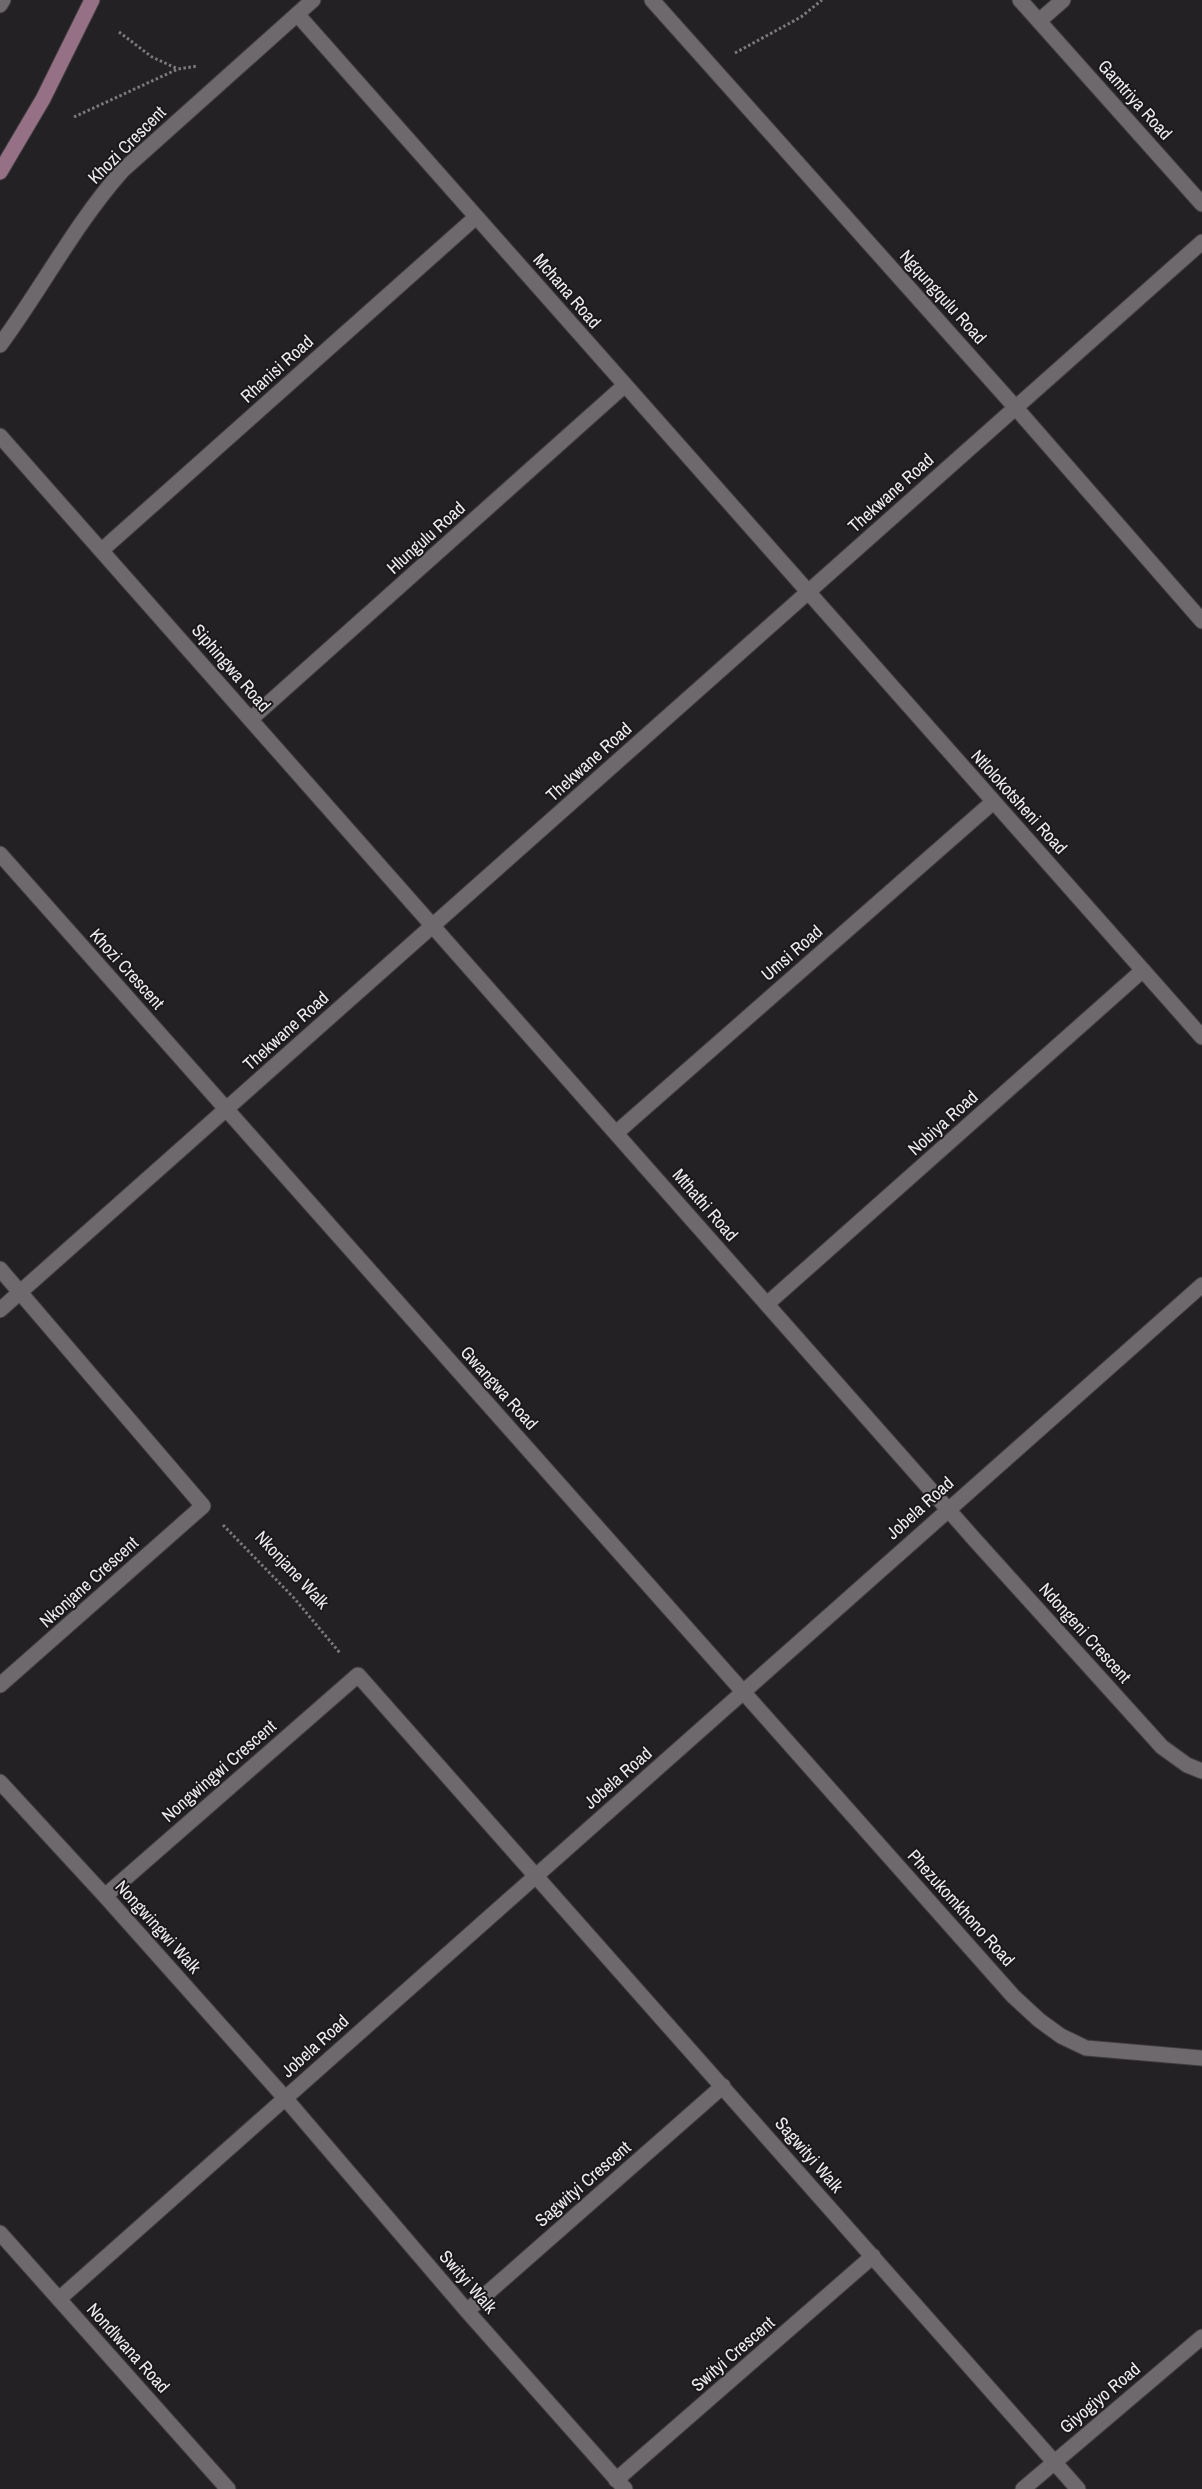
<svg xmlns="http://www.w3.org/2000/svg" width="1202" height="2489" font-family="'Archivo Narrow',sans-serif">
<style>
.lines{fill:none;stroke-linecap:round;stroke-linejoin:round}
.street-casing{stroke:#3f3c3f;stroke-width:17}
.secondary-casing{stroke:#3f3c3f;stroke-width:17}
.path{stroke:#7c7a7d;stroke-width:3;stroke-dasharray:2.5 2.5;stroke-linecap:butt}
.street{stroke:#6d696d;stroke-width:15}
.secondary{stroke:#967186;stroke-width:15}
.labels{text-anchor:middle;stroke-width:4;stroke-linejoin:round;paint-order:stroke}
.street-label{font-size:18px;fill:#edebed;stroke:#1b181b}
</style>
<rect width="100%" height="100%" fill="#242125"/>
<g class="lines">
<defs>
<path id="street" d="M652 0 1016 408 1202 621
M1020 0 1202 204
M0 5 3 0
M297 14 1202 1037
M1039 21 1063 0
M0 345C42 288 75 224 122 171L313 0
M0 436 975 1540 1162 1747 1187 1765 1202 1771
M102 550 476 217
M251 719 625 385
M0 854 1013 1996 1039 2020 1061 2036 1086 2048 1202 2058
M616 1133 993 802
M0 1269 203 1506 0 1685
M767 1304 1143 970
M0 1310 1202 242
M0 1782 105 1896 285 2098 467 2311 625 2489
M105 1896 358 1675 1078 2489
M0 2233 228 2489
M59 2299 1202 1285
M467 2311 723 2086
M616 2480 873 2256
M1023 2489 1202 2337"/>
<path id="secondary" d="M0 172 43 99 92 0"/>
</defs>
<use href="#street" class="street-casing"/>
<use href="#secondary" class="secondary-casing"/>
<path class="path" d="M119 32 152 57 178 69
M735 53 801 17 822 0
M74 117 178 69 198 66
M223 1525 294 1598 340 1653"/>
<use href="#street" class="street"/>
<use href="#secondary" class="secondary"/>
</g>
<g class="labels">
<g class="street-label">
<text transform="translate(1135 100) rotate(48)" y="6">Gamtriya Road</text>
<text transform="translate(127 145) rotate(-45)" y="6">Khozi Crescent</text>
<text transform="translate(567 291) rotate(49)" y="6">Mchana Road</text>
<text transform="translate(943 297) rotate(48)" y="6">Ngqungqulu Road</text>
<text transform="translate(277 369) rotate(-42)" y="6">Rhanisi Road</text>
<text transform="translate(891 493) rotate(-42)" y="6">Thekwane Road</text>
<text transform="translate(426 538) rotate(-42)" y="6">Hlungulu Road</text>
<text transform="translate(231 668) rotate(49)" y="6">Siphingwa Road</text>
<text transform="translate(589 762) rotate(-42)" y="6">Thekwane Road</text>
<text transform="translate(1019 802) rotate(48)" y="6">Ntlolokotsheni Road</text>
<text transform="translate(792 953) rotate(-41)" y="6">Umsi Road</text>
<text transform="translate(127 969) rotate(48)" y="6">Khozi Crescent</text>
<text transform="translate(286 1031) rotate(-42)" y="6">Thekwane Road</text>
<text transform="translate(943 1123) rotate(-42)" y="6">Nobiya Road</text>
<text transform="translate(705 1205) rotate(49)" y="6">Mthathi Road</text>
<text transform="translate(499 1388) rotate(48)" y="6">Gwangwa Road</text>
<text transform="translate(920 1508) rotate(-42)" y="6">Jobela Road</text>
<text transform="translate(292 1570) rotate(47)" y="6">Nkonjane Walk</text>
<text transform="translate(89 1582) rotate(-42)" y="6">Nkonjane Crescent</text>
<text transform="translate(1085 1633) rotate(48)" y="6">Ndongeni Crescent</text>
<text transform="translate(219 1771) rotate(-41)" y="6">Nongwingwi Crescent</text>
<text transform="translate(618 1778) rotate(-41)" y="6">Jobela Road</text>
<text transform="translate(961 1908) rotate(48)" y="6">Phezukomkhono Road</text>
<text transform="translate(158 1927) rotate(48)" y="6">Nongwingwi Walk</text>
<text transform="translate(315 2046) rotate(-42)" y="6">Jobela Road</text>
<text transform="translate(809 2155) rotate(49)" y="6">Sagwityi Walk</text>
<text transform="translate(583 2184) rotate(-41)" y="6">Sagwityi Crescent</text>
<text transform="translate(468 2282) rotate(49)" y="6">Swityi Walk</text>
<text transform="translate(128 2348) rotate(48)" y="6">Nondlwana Road</text>
<text transform="translate(733 2354) rotate(-41)" y="6">Swityi Crescent</text>
<text transform="translate(1100 2398) rotate(-40)" y="6">Giyogiyo Road</text>
</g>
</g>
</svg>
